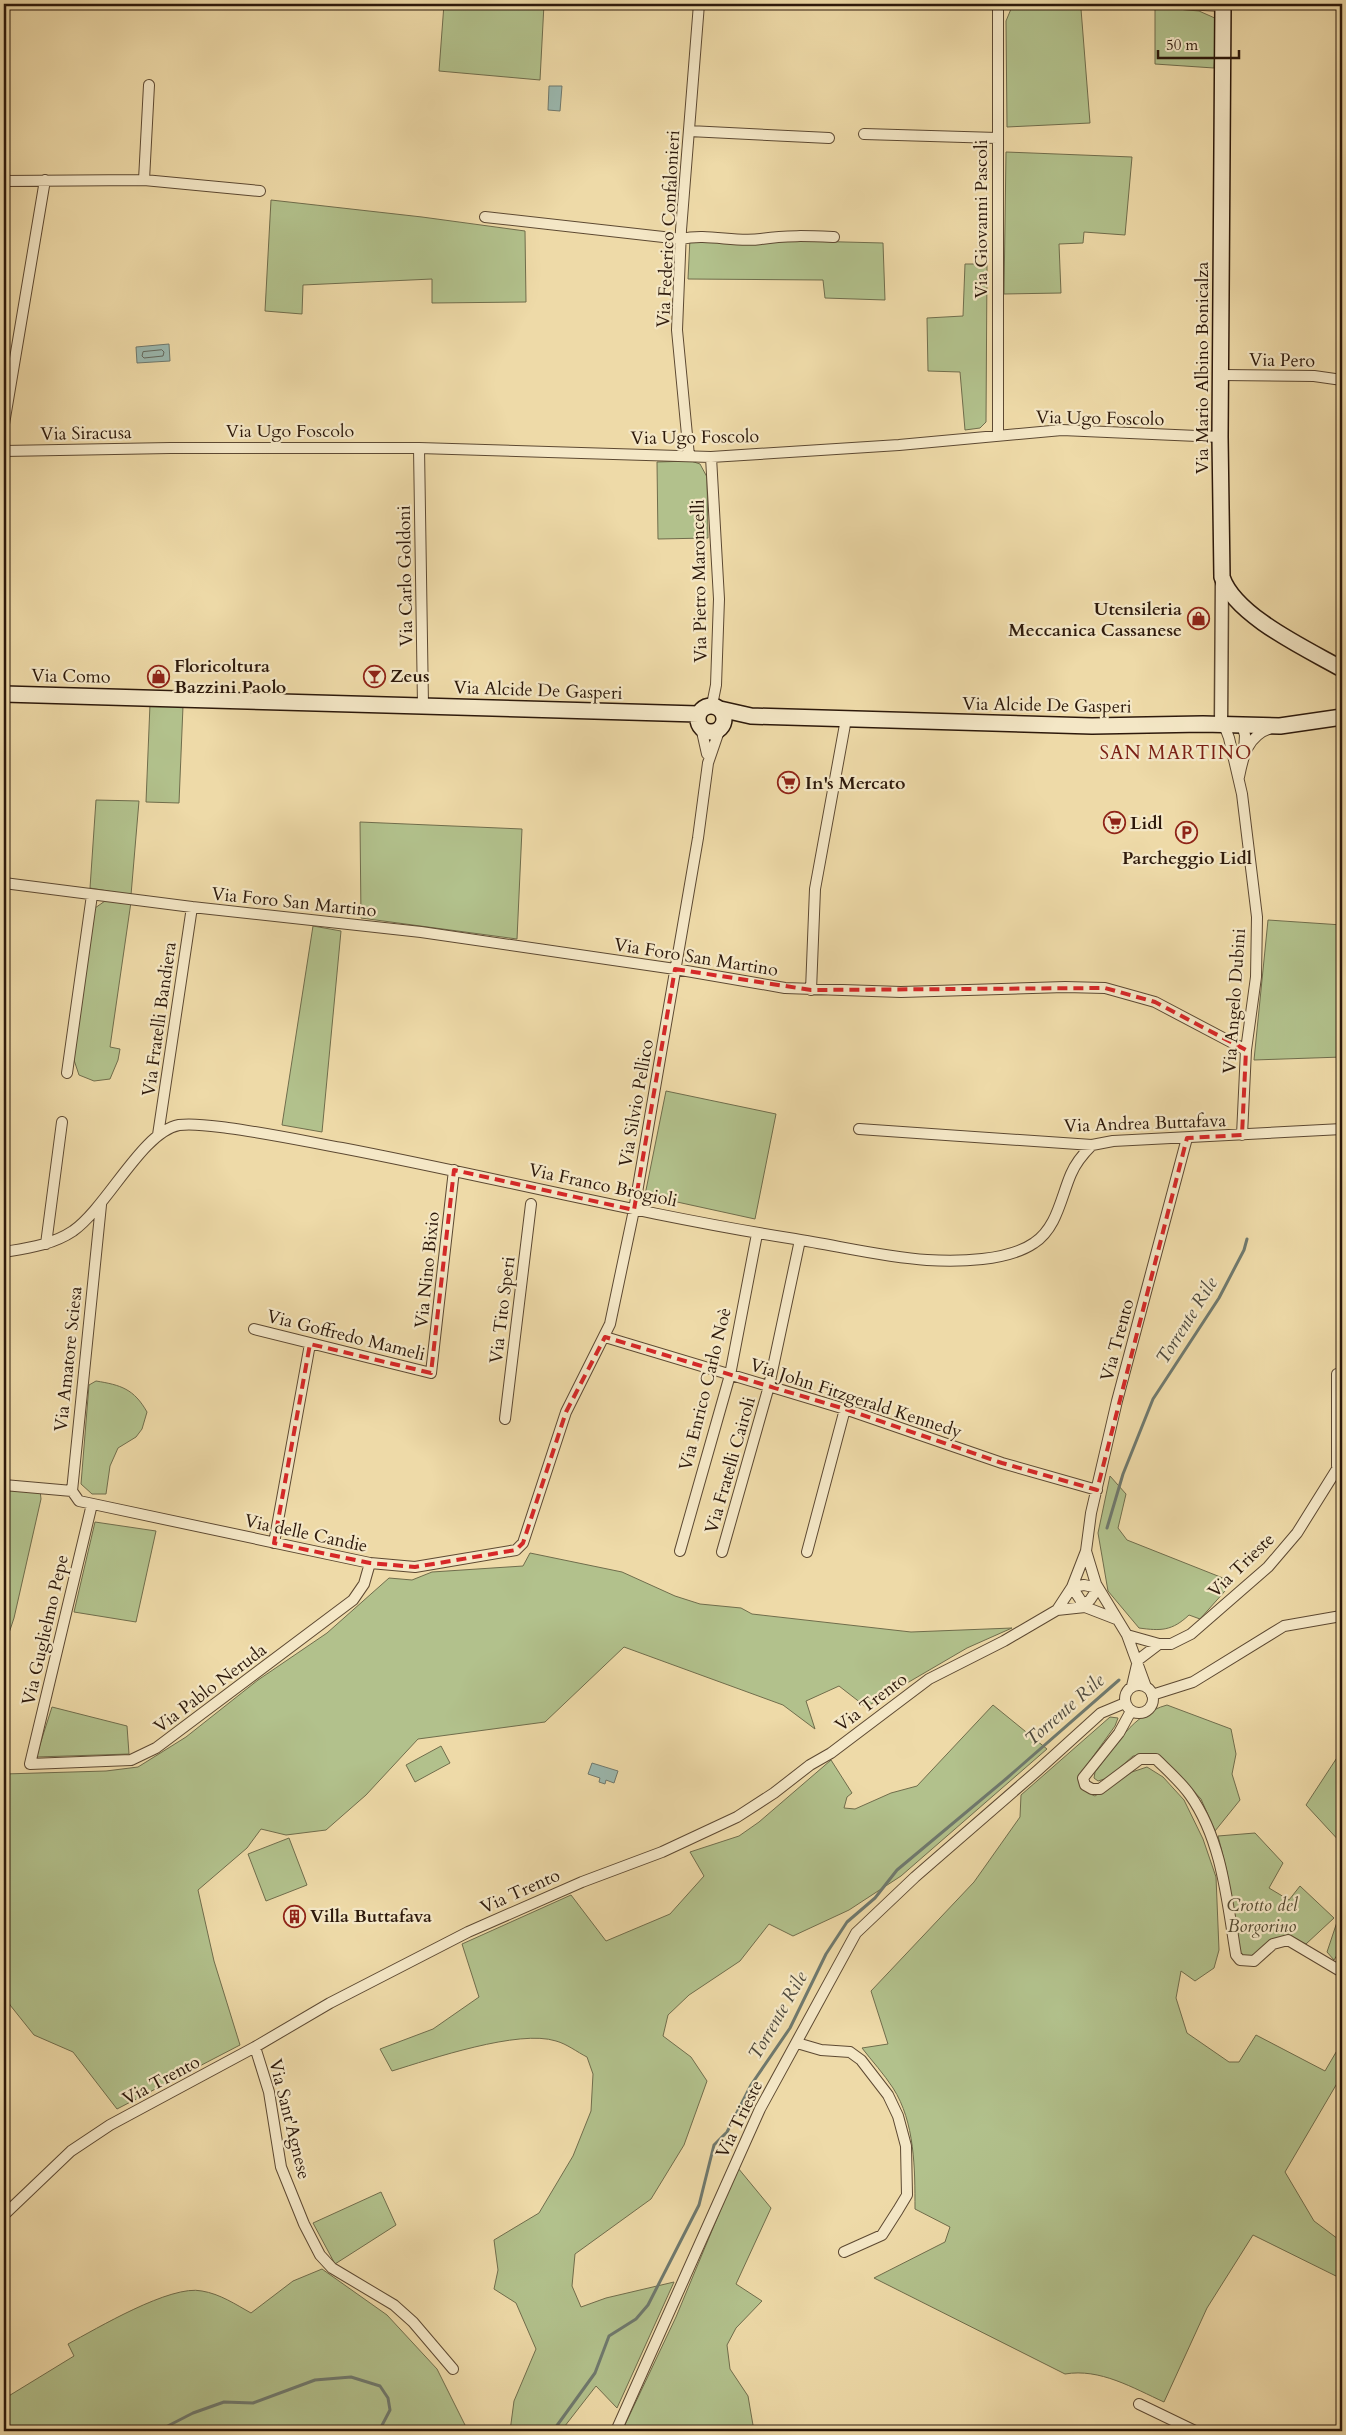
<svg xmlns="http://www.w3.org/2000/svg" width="1346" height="2435" font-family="Cardo,serif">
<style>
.green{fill:#b2c18c;stroke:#706d4c}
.water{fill:#9bb9b0;stroke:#6f796e}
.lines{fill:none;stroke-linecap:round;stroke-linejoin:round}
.shore{stroke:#64695e;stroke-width:1}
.stream{stroke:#6f796e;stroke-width:3}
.minor-casing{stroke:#5d4932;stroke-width:12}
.tertiary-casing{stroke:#5d4932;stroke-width:15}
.secondary-casing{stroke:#2d190b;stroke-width:18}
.minor{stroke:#f4e7c6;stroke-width:10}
.tertiary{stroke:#f4e7c6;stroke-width:12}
.secondary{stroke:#f4e7c6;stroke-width:15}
.marked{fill:none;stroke:#d62828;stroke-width:4;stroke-dasharray:10 6;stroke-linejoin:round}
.labels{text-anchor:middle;stroke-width:4.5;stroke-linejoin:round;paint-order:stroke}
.street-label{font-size:18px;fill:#2d190b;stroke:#f4e7c6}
.poi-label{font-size:18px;font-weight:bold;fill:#2d190b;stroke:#f4e7c6;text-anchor:start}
.park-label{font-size:18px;font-style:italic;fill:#554b32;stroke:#f4e7c6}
.neighbourhood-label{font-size:19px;letter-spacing:1px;fill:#7a1f14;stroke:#f4e7c6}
.water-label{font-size:19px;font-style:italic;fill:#4e493d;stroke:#f4e7c6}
</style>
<rect width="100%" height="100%" fill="#eedaa8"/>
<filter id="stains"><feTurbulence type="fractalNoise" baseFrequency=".004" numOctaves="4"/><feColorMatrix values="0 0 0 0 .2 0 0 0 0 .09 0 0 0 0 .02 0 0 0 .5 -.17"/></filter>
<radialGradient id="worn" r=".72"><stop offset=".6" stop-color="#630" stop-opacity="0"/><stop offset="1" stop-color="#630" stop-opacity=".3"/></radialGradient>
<path class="green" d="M444 4H544L540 80 439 71Z
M1155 7 1199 11 1217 19 1214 68 1155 64Z
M1011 9H1081L1090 123 1007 127 1006 21Z
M1006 152 1132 157 1125 235 1084 232 1083 243 1059 244 1061 293 1004 294Z
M271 200 422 217 525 231 526 302 432 303V279L303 285 302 314 265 311Z
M690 238 883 243 885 300 825 298 823 280 688 279Z
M965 264H987L986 422 980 428 965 430 960 372 928 371 927 318 963 316Z
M691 461 700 464 707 477 708 538 658 539 657 462Z
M150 704 183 706 179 803 146 802Z
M96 800 139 801 131 895 90 888Z
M360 822 522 829 517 939 361 918Z
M105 901 131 902 110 1047 120 1049 118 1060 110 1079 94 1081 79 1075 73 1057 92 916 95 908Z
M1268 920 1342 925V1057L1254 1060Z
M313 926 341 931 322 1132 282 1125Z
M666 1091 776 1114 755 1219 645 1195Z
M96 1381C121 1385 134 1389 147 1412L142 1429 136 1437 118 1448 110 1466 106 1494H92L81 1484 89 1385Z
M1110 1476 1126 1494 1118 1528 1127 1540 1233 1582 1200 1619 1189 1615C1172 1631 1161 1631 1139 1628L1108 1591 1098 1533Z
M4 1489 40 1490 41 1499 14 1618 4 1648Z
M95 1522 156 1531 136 1622 74 1612Z
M530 1553 622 1572 675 1596 700 1604 741 1608 752 1614 911 1632 1012 1628 967 1648 866 1707 839 1686 806 1701 815 1729 783 1705 624 1647 545 1722 418 1739 366 1795 326 1830 286 1835 261 1829 247 1848 198 1890 214 1961 240 2045 117 2109 73 2052 34 2035 10 2005 4 1990V1774L106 1771 138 1767 186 1737 258 1680 327 1633 389 1578 412 1580 432 1572 523 1566Z
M993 1705 1047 1749 901 1876 849 1910 793 1936 769 1924 740 1961 689 1995 668 2015 663 2036 691 2057 707 2081 684 2145 651 2199 575 2254 572 2286 581 2307 606 2298 674 2282 617 2408 596 2386 561 2431H510L514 2401 536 2349 516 2303 494 2289 498 2270 494 2240 539 2213 573 2156 591 2111 593 2074 587 2057C577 2052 567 2044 556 2041 519 2029 431 2059 392 2071L380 2049 433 2029 479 1997 462 1944 571 1895 606 1941 670 1914 704 1876 690 1852 739 1836 759 1822 831 1760 852 1793 847 1797 844 1808 855 1809 891 1793 917 1786Z
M1167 1705 1231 1729 1236 1754 1232 1774 1240 1800 1215 1831 1201 1799 1174 1770 1154 1754 1133 1756 1108 1778 1098 1781 1094 1778 1095 1772C1117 1745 1131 1715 1167 1705Z
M52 1707 127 1726 129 1754 36 1757Z
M1110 1717 1118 1718 1115 1726 1079 1776C1081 1788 1084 1792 1095 1796L1132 1772 1147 1767 1163 1777 1184 1800 1203 1839 1216 1877 1219 1950 1214 1968 1195 1981 1181 1971 1176 1998 1187 2033 1229 2062H1239L1256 2035 1325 2071 1342 2042V2081L1339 2080 1285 2172 1314 2221 1342 2242V2279L1253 2235 1207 2308 1164 2402C1133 2388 1100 2368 1065 2374L874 2278 945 2242 950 2227 915 2209C915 2169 915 2122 893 2088 884 2074 872 2061 862 2048L888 2044 871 1991 974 1882 1020 1817 1021 1795Z
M441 1746 450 1763 415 1782 406 1765Z
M1342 1750V1844L1306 1805Z
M1255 1833 1283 1863 1269 1888 1289 1900 1300 1886 1334 1918 1306 1944 1288 1936 1252 1958 1239 1954 1227 1872 1218 1836Z
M289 1838 307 1885 266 1901 248 1854Z
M1342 1915V1947L1334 1960 1327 1952 1338 1919Z
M738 2168 771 2208 736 2284 762 2301 736 2328 727 2345 730 2369 748 2396 754 2431H622L676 2317Z
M381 2192 396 2225 335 2264 313 2223Z
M322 2269 387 2315 437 2369 468 2431H4V2395L7 2397 74 2356 68 2344C96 2329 171 2284 202 2291 220 2294 235 2304 251 2313L293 2281Z"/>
<path class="water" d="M549 86H562L560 111 548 110Z
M169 344 170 361 137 363 136 347Z
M592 1763 618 1771 614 1783 606 1780 605 1784 599 1782 600 1778 588 1774Z"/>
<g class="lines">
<path class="shore" d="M162 350 164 352 163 356 144 358 142 356 143 352Z"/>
<path class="stream" d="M1107 1528 1123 1474 1153 1399 1219 1298 1244 1250 1247 1239
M624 2427 626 2431
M158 2431 193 2413 224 2402 253 2403 315 2380 351 2377 380 2386 388 2398 390 2410 379 2431
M553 2431 595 2373 609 2336 636 2319 648 2305 699 2205 714 2145 727 2132 751 2085 790 2028 826 1954 847 1922 875 1898 897 1870 1007 1778 1119 1680"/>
<defs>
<path id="minor" d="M998 4V435
M1183 4 1223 6
M689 131 829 138
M864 134 997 138
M144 180 149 85
M4 181 144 180 260 191
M485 217 681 239C708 233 735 243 761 239 786 235 809 236 834 237
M1221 375 1314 376 1342 380
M4 424 45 180
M419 448 423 705
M4 451 170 448H419L711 457 899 445 1062 430 1220 437
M689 456 677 330 681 230 699 4
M711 457 719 599 716 685 712 705
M1221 724 1226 730 1229 738 1242 794 1257 917 1256 977 1246 1050 1242 1135
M1242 725 1245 735 1244 752
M701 727 707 754
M1239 777C1243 756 1248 735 1271 728
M4 883 192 907 421 932 675 969 785 988 901 992 1065 987 1105 988 1155 1002 1246 1050
M811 990 815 889 846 719
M67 1073 92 895
M859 1129 1092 1145 1113 1141 1342 1129
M158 1135 192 907
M101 1205 72 1491 79 1501 370 1563 415 1567 516 1550 523 1543 566 1412 610 1324 634 1210 698 838 708 763 720 728
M46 1244 62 1122
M4 1252C28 1248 52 1245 73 1231 108 1206 142 1132 179 1125 195 1123 212 1126 228 1128 266 1133 304 1141 342 1148 493 1177 643 1215 795 1239 839 1246 883 1257 927 1260 958 1262 1008 1261 1034 1243 1057 1228 1061 1197 1071 1174 1076 1162 1083 1154 1092 1145
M254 1329 431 1373 454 1170
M605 1337 845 1409 1002 1463 1097 1490
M1337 1374V1466
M505 1419 531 1204
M4 1485 72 1491
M92 1504 30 1764 131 1760 156 1748 353 1600 364 1584 370 1563
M274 1543 310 1344
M680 1551 730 1375 757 1234
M1086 1551 1096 1584 1127 1635 1146 1687
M722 1552 769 1386 800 1240
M807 1552 845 1409
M1078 1607 1090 1600 1098 1588
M1085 1607 1072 1587 1084 1585 1098 1588
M1057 1610 1072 1587 1086 1551 1091 1513 1117 1401 1187 1138
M1127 1635 1159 1644
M1125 1699a14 14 0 1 1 28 0a14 14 0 1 1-28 0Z
M1132 1686 1138 1660 1159 1644H1171L1191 1634 1268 1567 1297 1533 1342 1461
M1152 1695 1193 1682 1284 1626 1341 1616
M1131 1711 1119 1733 1083 1778 1085 1785 1092 1789H1100L1140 1759H1156C1167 1770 1181 1782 1190 1795 1222 1840 1227 1901 1236 1955L1240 1960 1254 1961 1273 1944 1288 1940 1342 1972
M797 2043 821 2050 850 2052 861 2060 888 2095 898 2116 906 2146 907 2195 898 2210 882 2235 844 2252
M255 2047 269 2092 281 2167 304 2224 320 2255 332 2268 394 2305 413 2322 453 2369
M4 2215 71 2151 110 2125 255 2047 330 2003 468 1932 582 1882 662 1852 737 1817 774 1793 810 1765 831 1753 929 1679 1004 1641 1057 1610 1085 1607 1116 1619
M1139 2404 1195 2431
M616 2431 760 2109 856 1933 915 1877 1037 1771 1101 1713 1125 1703"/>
<path id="tertiary" d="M1221 724 1222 577"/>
<path id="secondary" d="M1223 4 1220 437 1222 577C1235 616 1307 649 1342 669
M4 694 698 714
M698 719a13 13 0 1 1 26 0a13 13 0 1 1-26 0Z
M720 709 751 716 1092 726 1203 724 1280 726 1342 717"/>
</defs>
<use href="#minor" class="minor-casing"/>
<use href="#tertiary" class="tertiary-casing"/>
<use href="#secondary" class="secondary-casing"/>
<use href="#minor" class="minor"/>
<use href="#tertiary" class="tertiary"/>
<use href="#secondary" class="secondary"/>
</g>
<path class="marked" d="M675 969 811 990 1105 988 1155 1002 1246 1050 1242 1135 1187 1138 1097 1490 1002 1463 845 1409 605 1337 566 1412 523 1543 516 1550 415 1567 370 1563 274 1543 310 1344 431 1373 454 1170 634 1210Z"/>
<defs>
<symbol id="shop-ring" viewBox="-11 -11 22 22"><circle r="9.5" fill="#f4e7c6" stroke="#8f2418" stroke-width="1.5"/><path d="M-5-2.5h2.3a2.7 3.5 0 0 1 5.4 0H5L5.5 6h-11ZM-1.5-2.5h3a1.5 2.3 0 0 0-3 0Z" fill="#8f2418"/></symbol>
<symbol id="bar-ring" viewBox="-11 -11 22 22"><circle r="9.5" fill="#f4e7c6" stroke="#8f2418" stroke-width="1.5"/><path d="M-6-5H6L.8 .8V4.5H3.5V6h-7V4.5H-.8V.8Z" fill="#8f2418"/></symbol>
<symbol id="supermarket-ring" viewBox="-11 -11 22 22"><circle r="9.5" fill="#f4e7c6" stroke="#8f2418" stroke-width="1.5"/><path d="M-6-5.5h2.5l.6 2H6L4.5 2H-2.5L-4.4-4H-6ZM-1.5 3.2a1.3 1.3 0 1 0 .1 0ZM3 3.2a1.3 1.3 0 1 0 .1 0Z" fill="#8f2418"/></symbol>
<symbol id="parking-ring" viewBox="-11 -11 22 22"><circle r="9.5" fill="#f4e7c6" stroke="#8f2418" stroke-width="1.5"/><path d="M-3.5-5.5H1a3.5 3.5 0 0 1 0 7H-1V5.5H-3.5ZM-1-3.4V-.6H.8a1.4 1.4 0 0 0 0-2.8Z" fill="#8f2418"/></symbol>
<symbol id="building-ring" viewBox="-11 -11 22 22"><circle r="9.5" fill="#f4e7c6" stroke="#8f2418" stroke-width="1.5"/><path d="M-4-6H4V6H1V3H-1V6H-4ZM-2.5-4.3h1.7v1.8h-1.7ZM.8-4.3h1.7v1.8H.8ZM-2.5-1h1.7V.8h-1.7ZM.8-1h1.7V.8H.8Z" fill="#8f2418"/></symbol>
</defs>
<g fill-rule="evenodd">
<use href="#shop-ring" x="1186" y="606" width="25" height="25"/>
<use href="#shop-ring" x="146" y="664" width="25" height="25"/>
<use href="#bar-ring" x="362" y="664" width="25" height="25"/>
<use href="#supermarket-ring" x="776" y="770" width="25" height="25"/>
<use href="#supermarket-ring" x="1102" y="810" width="25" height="25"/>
<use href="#parking-ring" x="1174" y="820" width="25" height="25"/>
<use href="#building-ring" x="282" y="1904" width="25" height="25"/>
</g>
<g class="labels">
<g class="street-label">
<text transform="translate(981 219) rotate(-90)" y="6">Via Giovanni Pascoli</text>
<text transform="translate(668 229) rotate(-87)" y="6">Via Federico Confalonieri</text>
<text transform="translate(1282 360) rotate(1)" y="6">Via Pero</text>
<text transform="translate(1202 368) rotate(-90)" y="6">Via Mario Albino Bonicalza</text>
<text transform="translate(1100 418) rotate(1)" y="6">Via Ugo Foscolo</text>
<text x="290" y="437">Via Ugo Foscolo</text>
<text transform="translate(86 433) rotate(-1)" y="6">Via Siracusa</text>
<text transform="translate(695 437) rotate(-1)" y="6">Via Ugo Foscolo</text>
<text transform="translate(405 576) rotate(-91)" y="6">Via Carlo Goldoni</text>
<text transform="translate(699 581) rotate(-91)" y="6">Via Pietro Maroncelli</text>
<text transform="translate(71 676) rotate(1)" y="6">Via Como</text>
<text transform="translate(538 690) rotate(2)" y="6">Via Alcide De Gasperi</text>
<text transform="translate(1047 705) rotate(1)" y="6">Via Alcide De Gasperi</text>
<text transform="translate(294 902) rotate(6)" y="6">Via Foro San Martino</text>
<text transform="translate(696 957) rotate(9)" y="6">Via Foro San Martino</text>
<text transform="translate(1234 1001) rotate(-86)" y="6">Via Angelo Dubini</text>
<text transform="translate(159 1019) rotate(-82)" y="6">Via Fratelli Bandiera</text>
<text transform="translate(636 1103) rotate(-80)" y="6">Via Silvio Pellico</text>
<text transform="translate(1145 1123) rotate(-2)" y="6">Via Andrea Buttafava</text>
<text transform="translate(603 1185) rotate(12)" y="6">Via Franco Brogioli</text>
<text transform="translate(427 1270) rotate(-84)" y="6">Via Nino Bixio</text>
<text transform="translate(502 1310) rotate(-83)" y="6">Via Tito Speri</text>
<text transform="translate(346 1335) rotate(14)" y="6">Via Goffredo Mameli</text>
<text transform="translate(1117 1340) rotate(-75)" y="6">Via Trento</text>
<text transform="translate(68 1359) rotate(-84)" y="6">Via Amatore Sciesa</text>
<text transform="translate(705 1389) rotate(-76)" y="6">Via Enrico Carlo Noè</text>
<text transform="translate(856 1398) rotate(18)" y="6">Via John Fitzgerald Kennedy</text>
<text transform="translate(730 1465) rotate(-74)" y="6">Via Fratelli Cairoli</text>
<text transform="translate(306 1533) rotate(12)" y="6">Via delle Candie</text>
<text transform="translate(1241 1565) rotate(-44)" y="6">Via Trieste</text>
<text transform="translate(45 1630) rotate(-77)" y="6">Via Guglielmo Pepe</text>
<text transform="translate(210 1688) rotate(-37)" y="6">Via Pablo Neruda</text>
<text transform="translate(871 1702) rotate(-37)" y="6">Via Trento</text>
<text transform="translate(520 1891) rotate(-24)" y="6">Via Trento</text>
<text transform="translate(161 2080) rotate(-28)" y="6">Via Trento</text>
<text transform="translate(290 2119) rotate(76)" y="6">Via Sant'Agnese</text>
<text transform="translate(739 2119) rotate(-64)" y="6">Via Trieste</text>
</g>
<g class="poi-label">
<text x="1182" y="615" text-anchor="end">Utensileria<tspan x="1182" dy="21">Meccanica Cassanese</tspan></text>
<text x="174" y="672">Floricoltura<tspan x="174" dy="21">Bazzini Paolo</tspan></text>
<text x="390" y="682">Zeus</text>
<text x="805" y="789">In's Mercato</text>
<text x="1130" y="829">Lidl</text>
<text x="1187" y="864" text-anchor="middle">Parcheggio Lidl</text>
<text x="310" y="1922">Villa Buttafava</text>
</g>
<g class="park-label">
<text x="1262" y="1911">Crotto del<tspan x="1262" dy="21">Borgorino</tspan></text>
</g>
<g class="neighbourhood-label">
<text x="1176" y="759">SAN MARTINO</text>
</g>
<g class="water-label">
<text transform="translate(1186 1320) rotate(-58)" y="7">Torrente Rile</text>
<text transform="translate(1064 1709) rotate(-41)" y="7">Torrente Rile</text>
<text transform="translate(777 2015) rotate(-60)" y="7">Torrente Rile</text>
</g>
</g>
<rect width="1346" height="2435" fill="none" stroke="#eedaa8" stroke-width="20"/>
<rect x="5" y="5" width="1336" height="2425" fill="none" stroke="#2d190b" stroke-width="2.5"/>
<rect x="10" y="10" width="1326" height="2415" fill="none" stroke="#2d190b"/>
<path d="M1158 50v8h81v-8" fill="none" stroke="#2d190b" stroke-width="2.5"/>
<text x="1166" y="50" font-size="15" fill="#2d190b" stroke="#f4e7c6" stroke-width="4" paint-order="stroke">50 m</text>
<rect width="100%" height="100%" filter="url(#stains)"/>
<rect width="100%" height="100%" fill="url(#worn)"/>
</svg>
